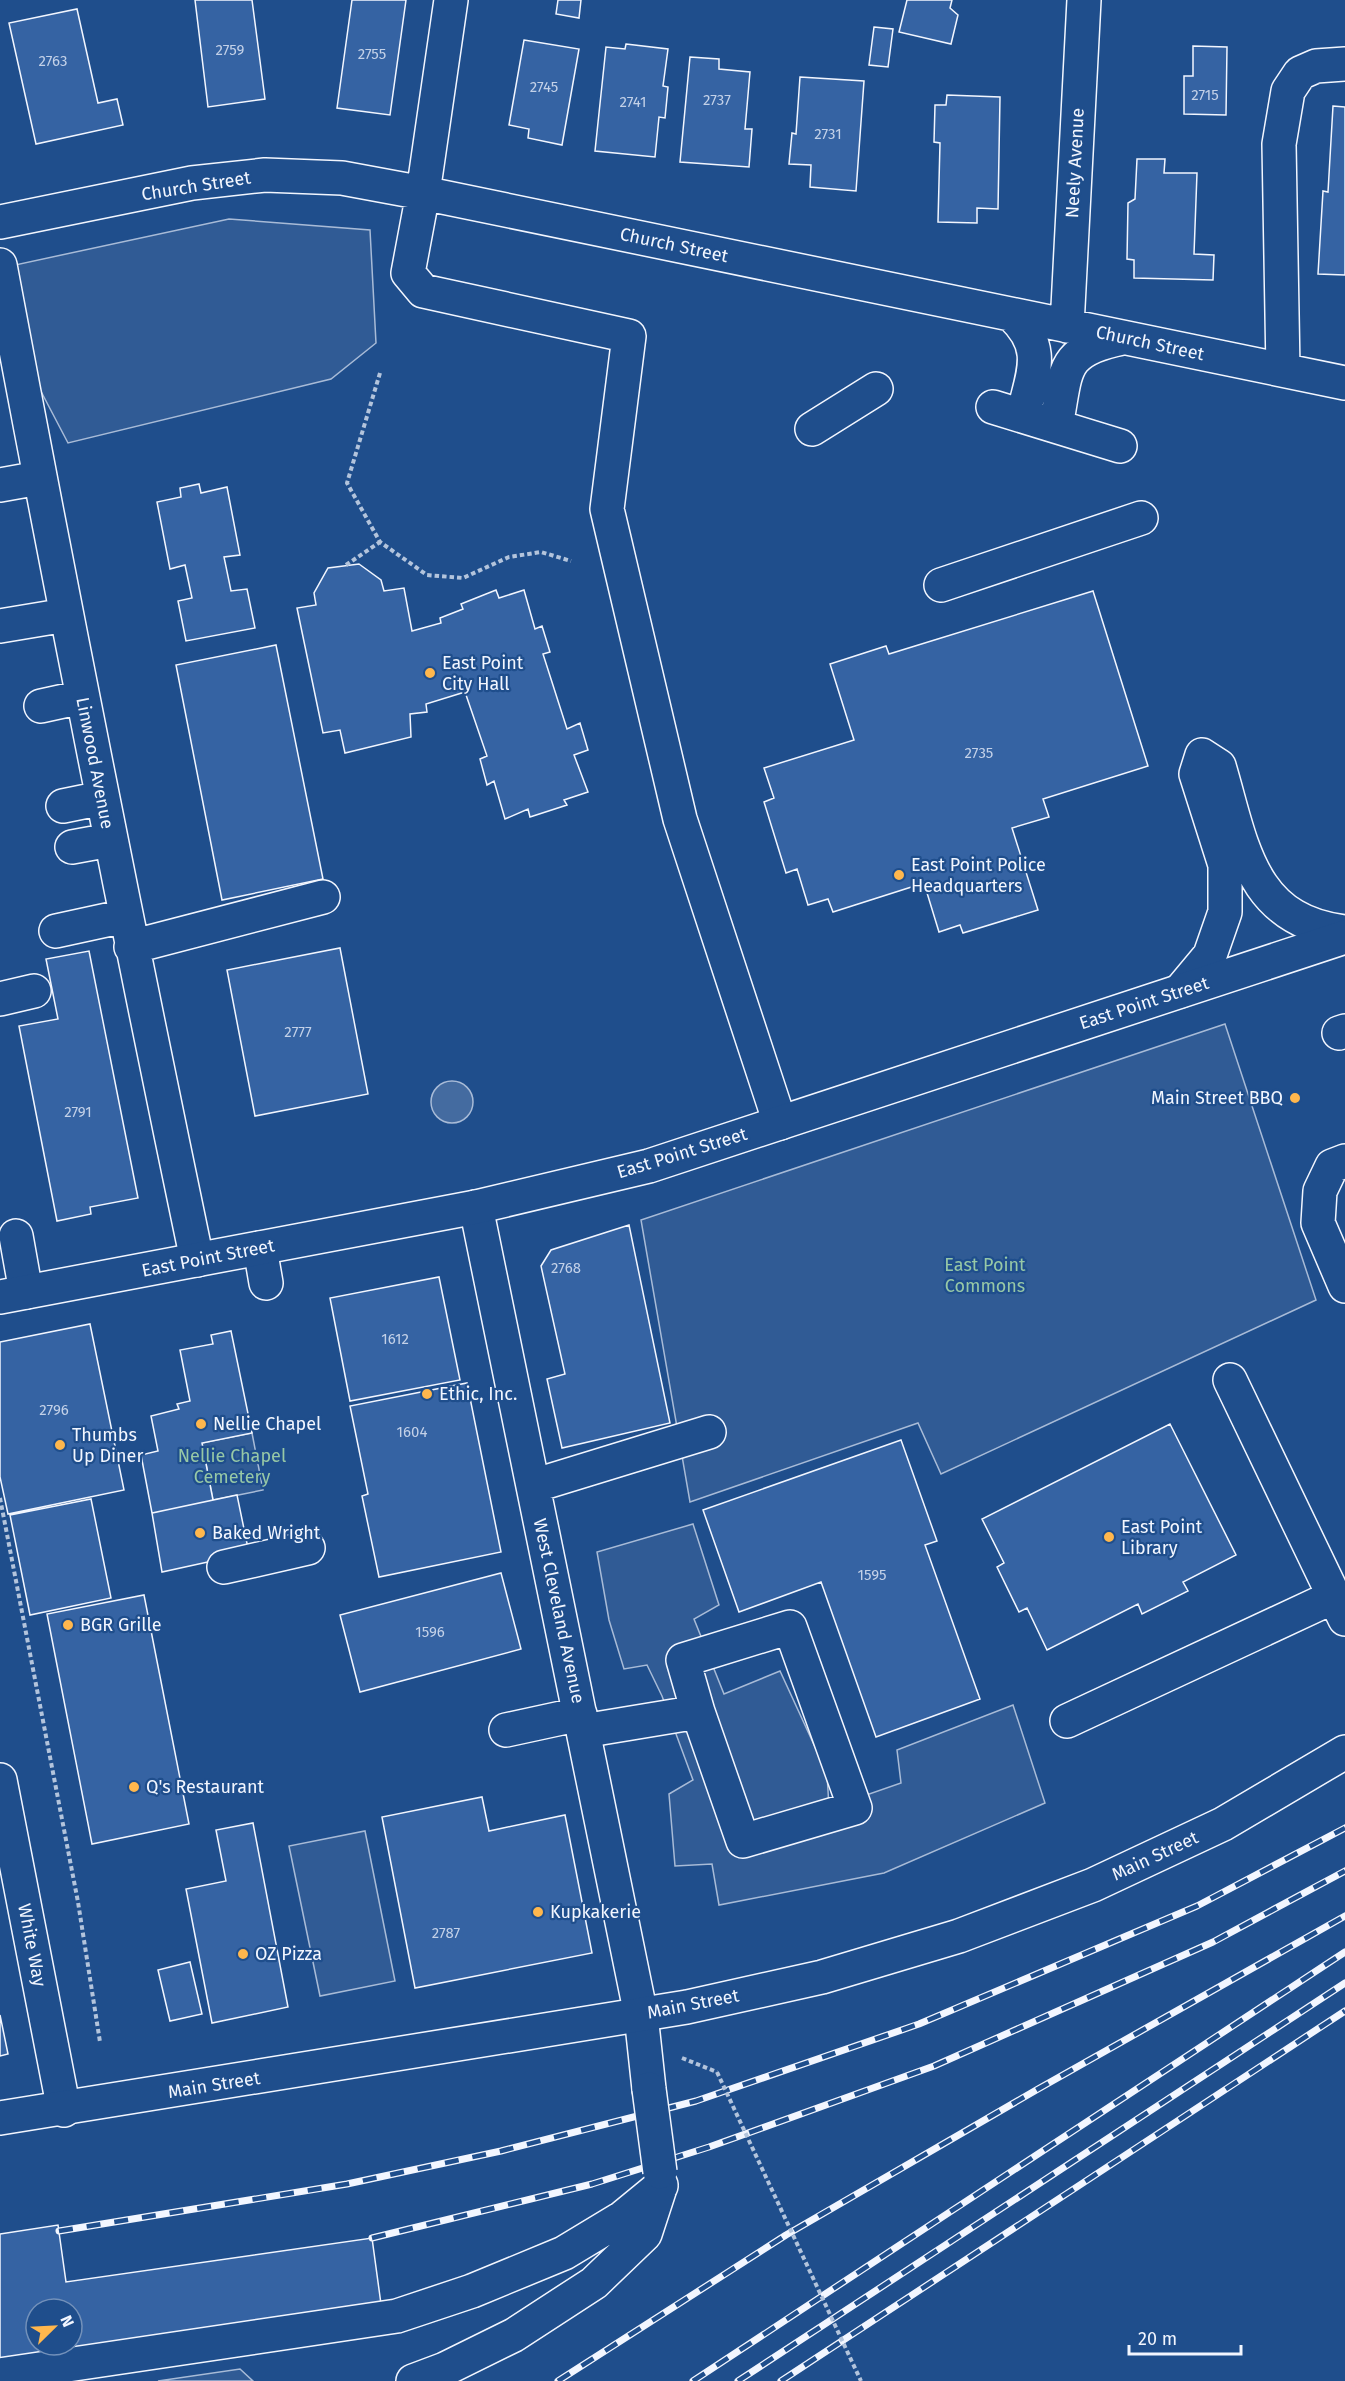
<svg xmlns="http://www.w3.org/2000/svg" width="1345" height="2381" font-family="'Fira Sans',sans-serif">
<style>
.built{fill:#305b95;stroke:#a8bbd7;stroke-width:1.5}
.water{fill:#446ba0;stroke:#a8bbd7;stroke-width:1.5}
.building{fill:#3563a3;stroke:#f2f6ff;stroke-width:1.5;fill-rule:evenodd}
.lines{fill:none;stroke-linecap:round;stroke-linejoin:round}
.minor-casing{stroke:#f2f6ff;stroke-width:36}
.major-casing{stroke:#f2f6ff;stroke-width:36}
.path{stroke:#b3c4dc;stroke-width:4;stroke-dasharray:4.5 3;stroke-linecap:butt}
.minor{stroke:#1f4e8c;stroke-width:33}
.major{stroke:#1f4e8c;stroke-width:33}
.rail-casing{stroke:#f2f6ff;stroke-width:7}
.rail{stroke:#1f4e8c;stroke-width:4.5;stroke-dasharray:14;stroke-linecap:butt}
.minor-bridge-casing{stroke:#f2f6ff;stroke-width:36;stroke-linecap:butt}
.path-bridge{stroke:#b3c4dc;stroke-width:4;stroke-dasharray:4.5 3;stroke-linecap:butt}
.minor-bridge{stroke:#1f4e8c;stroke-width:33}
.poi-dot{fill:#ffb74d;stroke:#1f4e8c;stroke-width:2}
.labels{text-anchor:middle;stroke-width:4.5;stroke-linejoin:round;paint-order:stroke}
.number-label{font-size:15px;fill:#c3d1e8}
.street-label{font-size:18px;fill:#f2f6ff;stroke:#1f4e8c}
.poi-label{font-size:18px;fill:#f2f6ff;stroke:#1f4e8c;text-anchor:start}
.park-label{font-size:18px;fill:#97c8a6;stroke:#1f4e8c}
</style>
<rect width="100%" height="100%" fill="#1f4e8c"/>
<path class="built" d="M229 219 370 230 376 343 331 379 68 443 34 378 15 265Z
M1225 1024 1316 1300 941 1474 918 1423 690 1502 641 1220Z
M252 1433 263 1490 213 1500 202 1443Z
M693 1524 719 1605 694 1619 724 1694 780 1671 827 1773 829 1808 901 1783 897 1750 1013 1705 1045 1803 884 1873 719 1905 712 1864 675 1866 669 1794 693 1780 662 1696 647 1665 624 1669 609 1620 597 1552Z
M365 1831 395 1981 320 1996 289 1846Z
M240 2369 253 2381H158Z"/>
<path class="water" d="M431 1102a21 21 0 1 1 42 0a21 21 0 1 1-42 0Z"/>
<path class="building" d="M195 0H252L265 99 208 107Z
M352 0H406L390 115 337 108Z
M558 0H581L579 18 556 14Z
M907 0H952L950 8 958 15 951 44 899 32Z
M77 9 98 103 117 99 123 125 36 144 9 23Z
M874 27 893 29 888 67 869 65Z
M524 40 579 49 562 145 528 138 529 129 509 125Z
M626 44 668 49 663 86 668 87 665 118 659 117 655 157 595 151 606 47 625 49Z
M1193 46 1227 47 1226 115 1184 114V76H1193Z
M690 57 719 59V69L750 72 745 129H752L749 167 680 162Z
M800 77 864 81 856 191 810 187 811 165 789 164 792 133 796 134Z
M947 95 1000 97 998 209 977 208V223L938 222 940 143 934 142 935 105H946Z
M1333 106 1345 107V275L1318 274 1323 191 1328 192Z
M1137 159H1165L1164 173H1197L1194 254 1214 255 1213 280 1134 278V260L1127 259 1128 203 1135 199Z
M199 484 201 493 227 487 240 555 224 557 231 591 247 589 255 628 186 641 178 601 192 598 185 565 170 569 157 502 181 497 180 488Z
M359 564 381 580 384 591 404 588 412 631 441 623 440 618 463 609 461 604 496 590 499 598 524 590 535 629 542 626 550 652 543 654 567 729 580 723 588 750 574 755 588 792 564 800 567 805 530 817 528 809 505 819 494 781 487 785 480 759 487 756 465 692 426 704 427 712 410 714 411 737 345 753 340 730 323 733 297 608 316 605 314 593 328 568Z
M1093 591 1148 766 1043 799 1049 817 1012 828 1038 910 963 933 960 925 939 932 924 883 833 912 828 899 808 905 797 869 786 873 764 802 774 798 764 768 854 740 830 664 886 646 889 654Z
M276 645 323 879 222 900 176 665Z
M340 948 368 1094 255 1116 227 970Z
M89 951 138 1198 90 1207 91 1214 57 1221 19 1026 58 1019 46 959Z
M629 1225 670 1423 562 1448 547 1379 565 1374 541 1266 551 1250Z
M439 1277 460 1380 350 1401 330 1298Z
M90 1324 124 1490 8 1514 0 1477V1342Z
M231 1331 252 1433 202 1443 213 1500 152 1513 141 1455 158 1451 151 1416 179 1409 177 1404 190 1401 180 1350 213 1344 211 1335Z
M467 1383 501 1552 379 1577 362 1496 368 1494 350 1406Z
M1170 1424 1236 1555 1183 1582 1188 1591 1142 1614 1138 1604 1047 1650 1027 1608 1019 1612 997 1567 1004 1563 982 1519Z
M901 1440 937 1541 925 1545 980 1699 876 1737 821 1582 739 1612 703 1510Z
M237 1495 249 1553 162 1572 152 1513Z
M91 1499 111 1598 30 1615 10 1515Z
M501 1573 521 1649 360 1692 340 1615Z
M144 1595 189 1824 92 1844 47 1614Z
M482 1797 489 1831 565 1815 592 1953 415 1988 382 1817Z
M253 1823 288 2007 212 2023 186 1889 226 1881 216 1830Z
M190 1962 202 2014 170 2021 158 1970Z
M0 2015 8 2054 0 2056Z
M58 2225 66 2282 372 2238 381 2304 0 2359V2234ZM36 2309H72V2345H36Z"/>
<g class="lines">
<defs>
<path id="minor" d="M451 0 423 193 408 273 423 291 629 336 607 509 680 819 780 1123
M0 222 192 183 265 175 342 178 423 193 1345 383
M0 265C62 597 128 929 197 1260
M1012 315C1048 349 1032 374 1023 416
M1067 326 1084 0
M1283 370 1279 144 1288 91 1300 73 1316 66 1345 64
M993 407 1120 446
M1056 426C1067 371 1059 351 1122 338
M812 429 876 389
M0 485 39 478
M941 585 1141 518
M0 626 66 615
M41 706 82 697
M63 806 102 798
M72 847 110 840
M56 931 125 916
M131 947 323 897
M1180 991 1210 955 1225 912V865L1196 774 1202 755 1219 766C1242 843 1249 921 1345 932
M0 999 34 991
M1339 1033 1345 1031
M1345 1161 1332 1166 1320 1191 1318 1223 1345 1286
M476 1207 641 2015 649 2089
M16 1236 26 1292
M260 1248 266 1283
M1230 1380 1345 1619
M533 1486 709 1432
M224 1567 308 1548
M1067 1721 1333 1597
M506 1730 580 1714
M583 1731 698 1712 743 1841 855 1808 790 1627 683 1660 698 1712
M0 1780 64 2110
M0 2375 397 2316 472 2291 564 2253 622 2218 661 2186
M413 2381 445 2369 514 2335 594 2283 645 2234 661 2185"/>
<path id="major" d="M0 1297 476 1207 649 1166 1345 937
M0 2118 687 2007 822 1977 959 1936 1093 1885 1223 1824 1345 1752"/>
</defs>
<use href="#minor" class="minor-casing"/>
<use href="#major" class="major-casing"/>
<path class="path" d="M380 373 347 483 380 542 427 575 463 578 509 557 541 552 571 561
M346 565 380 542
M0 1498 78 1902 100 2042
M682 2058 717 2072"/>
<use href="#minor" class="minor"/>
<use href="#major" class="major"/>
<defs>
<path id="rail" d="M59 2231 347 2184 501 2151 696 2101 919 2024 1197 1906 1345 1828
M372 2238 592 2184 709 2147 934 2066 1213 1942 1345 1871
M558 2381 786 2235 1038 2089 1345 1916
M693 2381 1345 1952
M738 2381 1345 1983
M781 2381 1345 2011"/>
</defs>
<use href="#rail" class="rail-casing"/>
<use href="#rail" class="rail"/>
<defs>
<path id="minor-bridge" d="M649 2089 660 2172"/>
</defs>
<use href="#minor-bridge" class="minor-bridge-casing"/>
<path class="path-bridge" d="M717 2072 861 2381"/>
<use href="#minor-bridge" class="minor-bridge"/>
</g>
<g class="poi-dot">
<circle cx="430" cy="673" r="6"/>
<circle cx="899" cy="875" r="6"/>
<circle cx="1295" cy="1098" r="6"/>
<circle cx="427" cy="1394" r="6"/>
<circle cx="201" cy="1424" r="6"/>
<circle cx="60" cy="1445" r="6"/>
<circle cx="200" cy="1533" r="6"/>
<circle cx="1109" cy="1537" r="6"/>
<circle cx="68" cy="1625" r="6"/>
<circle cx="134" cy="1787" r="6"/>
<circle cx="538" cy="1912" r="6"/>
<circle cx="243" cy="1954" r="6"/>
</g>
<g class="labels">
<g class="number-label">
<text x="230" y="55">2759</text>
<text x="372" y="59">2755</text>
<text x="53" y="66">2763</text>
<text x="544" y="92">2745</text>
<text x="1205" y="100">2715</text>
<text x="717" y="105">2737</text>
<text x="633" y="107">2741</text>
<text x="828" y="139">2731</text>
<text x="979" y="758">2735</text>
<text x="298" y="1037">2777</text>
<text x="78" y="1117">2791</text>
<text x="566" y="1273">2768</text>
<text x="395" y="1344">1612</text>
<text x="54" y="1415">2796</text>
<text x="412" y="1437">1604</text>
<text x="872" y="1580">1595</text>
<text x="430" y="1637">1596</text>
<text x="446" y="1938">2787</text>
</g>
<g class="street-label">
<text transform="translate(1075 163) rotate(-87)" y="6">Neely Avenue</text>
<text transform="translate(196 186) rotate(-9)" y="6">Church Street</text>
<text transform="translate(674 245) rotate(12)" y="6">Church Street</text>
<text transform="translate(1150 343) rotate(12)" y="6">Church Street</text>
<text transform="translate(95 763) rotate(79)" y="6">Linwood Avenue</text>
<text transform="translate(1144 1003) rotate(-18)" y="6">East Point Street</text>
<text transform="translate(682 1153) rotate(-17)" y="6">East Point Street</text>
<text transform="translate(208 1258) rotate(-11)" y="6">East Point Street</text>
<text transform="translate(559 1611) rotate(78)" y="6">West Cleveland Avenue</text>
<text transform="translate(1155 1856) rotate(-25)" y="6">Main Street</text>
<text transform="translate(32 1945) rotate(79)" y="6">White Way</text>
<text transform="translate(693 2004) rotate(-11)" y="6">Main Street</text>
<text transform="translate(214 2085) rotate(-9)" y="6">Main Street</text>
</g>
<g class="poi-label">
<text x="442" y="669">East Point<tspan x="442" dy="21">City Hall</tspan></text>
<text x="911" y="871">East Point Police<tspan x="911" dy="21">Headquarters</tspan></text>
<text x="1283" y="1104" text-anchor="end">Main Street BBQ</text>
<text x="439" y="1400">Ethic, Inc.</text>
<text x="213" y="1430">Nellie Chapel</text>
<text x="72" y="1441">Thumbs<tspan x="72" dy="21">Up Diner</tspan></text>
<text x="1121" y="1533">East Point<tspan x="1121" dy="21">Library</tspan></text>
<text x="212" y="1539">Baked Wright</text>
<text x="80" y="1631">BGR Grille</text>
<text x="146" y="1793">Q's Restaurant</text>
<text x="550" y="1918">Kupkakerie</text>
<text x="255" y="1960">OZ Pizza</text>
</g>
<g class="park-label">
<text x="985" y="1271">East Point<tspan x="985" dy="21">Commons</tspan></text>
<text x="232" y="1462">Nellie Chapel<tspan x="232" dy="21">Cemetery</tspan></text>
</g>
</g>
<g transform="translate(54 2327) rotate(66)"><circle r="28" fill="#1f4e8c" stroke="#7391ba" stroke-width="1.5"/>
<path d="M0-4.5L10 22L0 15L-10 22Z" fill="#ffb74d"/>
<text y="-9" font-size="16" font-weight="bold" text-anchor="middle" fill="#f2f6ff">N</text>
</g>
<path d="M1129 2345v9h112v-9" fill="none" stroke="#f2f6ff" stroke-width="3"/>
<text x="1138" y="2345" font-size="18" fill="#f2f6ff" stroke="#1f4e8c" stroke-width="4.5" paint-order="stroke">20 m</text>
</svg>
